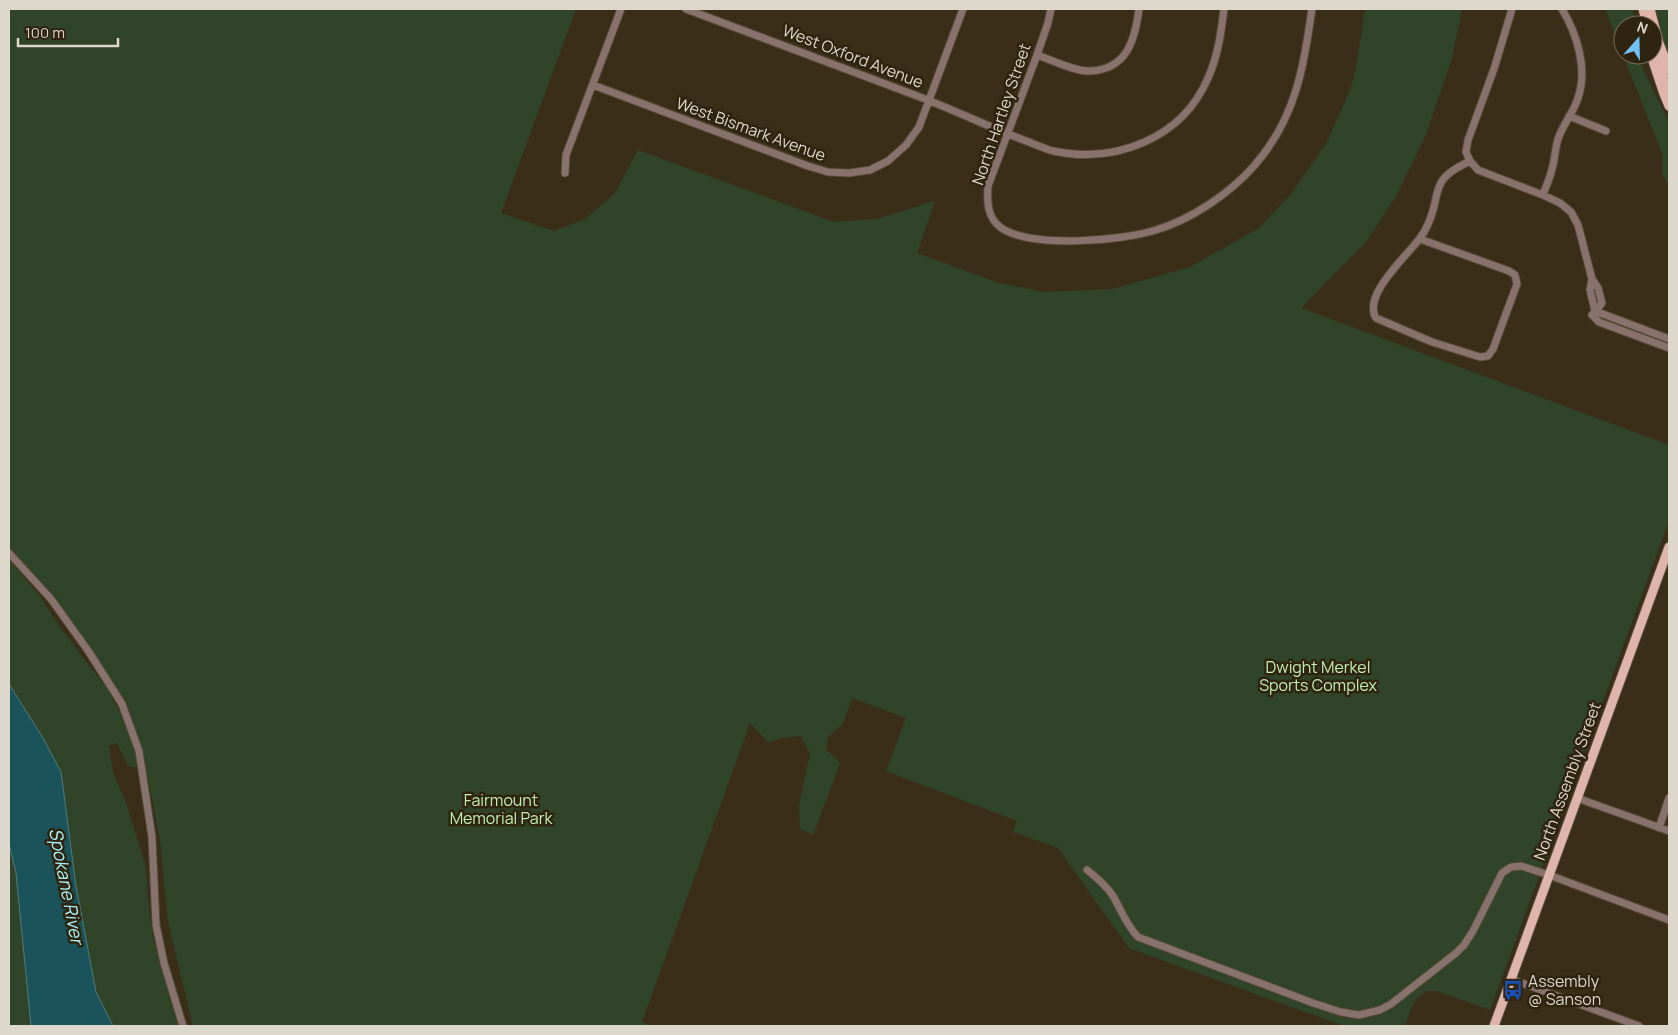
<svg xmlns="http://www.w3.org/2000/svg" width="1678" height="1035" font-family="Manrope,sans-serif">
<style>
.green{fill:#2f4429}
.water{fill:#1a545a;stroke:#557b7c}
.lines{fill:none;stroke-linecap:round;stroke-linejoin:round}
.minor-casing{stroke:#544935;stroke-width:9}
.major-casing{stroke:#544935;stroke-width:11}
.minor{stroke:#87726e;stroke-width:7}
.major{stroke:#deb4ab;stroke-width:9}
.labels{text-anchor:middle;stroke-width:5;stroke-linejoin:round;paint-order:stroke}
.street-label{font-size:16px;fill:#ded7cb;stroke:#2f240f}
.park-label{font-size:16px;fill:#c0edb4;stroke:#2f240f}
.poi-label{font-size:16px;fill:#ded7cb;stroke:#2f240f;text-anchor:start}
.water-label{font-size:18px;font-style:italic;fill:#aaf2fb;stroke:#2f240f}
</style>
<rect width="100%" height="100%" fill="#3a2e19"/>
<path class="green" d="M9 9H576L501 213 554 231 585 219 615 193 638 150 834 222 876 219 935 201 917 253 999 283 1045 292 1112 289 1190 267 1259 228 1291 194 1327 142 1351 88 1357 62 1365 9H1462L1452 58 1425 137 1397 194 1367 241 1301 308 1669 445V521L1490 1010 1437 991H1427L1417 998 1412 1006 1405 1026H1344L1129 948 1058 848 1013 832 1017 821 886 771 906 718 852 698 843 724 828 737 826 749 840 763 813 835 800 829 799 805 810 754 801 736 781 738 769 743 750 723 642 1022 652 1026H193L168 922 160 840 143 753 126 702 90 648 29 569 9 546Z
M1605 9H1633L1635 25H1623V55Z
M1655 9H1669V59Z
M1623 55H1640L1641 65 1669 122V185L1662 174 1663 156Z
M9 560 39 595 62 630 108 690 125 722 137 759 136 768 128 766 117 743 109 746 113 772 126 803 146 867 148 901 153 938 179 1026H113L96 992 76 886 61 772 43 738 9 684Z
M9 844 16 873 31 1026H9Z"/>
<path class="water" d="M9 684 43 738 61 772 76 886 96 992 113 1026H31L16 873 9 844Z"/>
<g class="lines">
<defs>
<path id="minor" d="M686 9C764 38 842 67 920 97 954 110 987 126 1021 139 1032 143 1043 148 1053 151 1115 164 1182 139 1208 78 1218 56 1221 33 1224 9
M1051 9 1048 23 1037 55 988 186C987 201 987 217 1000 227 1030 249 1121 241 1156 230 1192 219 1229 194 1254 166 1296 118 1303 69 1312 9
M1037 55C1052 60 1073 71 1089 71 1127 70 1135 40 1139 9
M593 85 808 166 828 172 849 173 870 170 888 161 906 145 919 127 963 9
M1569 116 1606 131
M1470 161 1478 170 1543 195 1560 203 1571 212 1578 225 1592 279 1598 288 1602 303 1592 315 1599 322 1669 348
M565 173 566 155 621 9
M1543 195C1546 186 1550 178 1552 169 1555 159 1555 149 1558 139 1563 124 1574 112 1578 98 1588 69 1577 34 1562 9
M1420 239 1509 271 1515 275 1517 284 1493 349 1488 356 1480 357 1432 342 1376 318C1362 295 1407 256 1420 238 1427 229 1431 218 1434 207 1436 198 1437 189 1442 181 1448 172 1460 166 1470 161L1466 152 1468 140 1494 69 1512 9
M1592 279 1590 290 1595 311
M1595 311 1669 339
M9 553 51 599 89 652 122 704 139 751 152 837 156 925 164 963 183 1026
M1577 798 1669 831
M1659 828 1669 798
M1087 870C1096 877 1106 885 1113 896 1121 910 1127 926 1138 937L1313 1003 1341 1012 1359 1015 1380 1010 1391 1004 1456 953 1464 945 1473 931 1502 873 1511 867 1521 866 1549 875 1669 920
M1511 979 1639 1026"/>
<path id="major" d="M1643 9 1647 25
M1650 9 1659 43 1669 69
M1653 46 1659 65 1669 88
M1651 55 1664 94 1669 106
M1494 1026 1669 547"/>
</defs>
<use href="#minor" class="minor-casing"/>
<use href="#major" class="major-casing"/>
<use href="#minor" class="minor"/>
<use href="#major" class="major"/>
</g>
<defs>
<symbol id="bus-bare" viewBox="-9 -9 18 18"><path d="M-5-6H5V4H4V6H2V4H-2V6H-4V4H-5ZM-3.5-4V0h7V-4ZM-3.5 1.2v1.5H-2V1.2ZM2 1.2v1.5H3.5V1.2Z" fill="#1a4fb4" stroke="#2f240f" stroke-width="2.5" paint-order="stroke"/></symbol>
</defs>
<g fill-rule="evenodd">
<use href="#bus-bare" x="1499" y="976" width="28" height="28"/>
</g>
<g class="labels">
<g class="street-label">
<text transform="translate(853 56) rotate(21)" y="6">West Oxford Avenue</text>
<text transform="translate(1001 114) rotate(-71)" y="6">North Hartley Street</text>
<text transform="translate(751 129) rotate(20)" y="6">West Bismark Avenue</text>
<text transform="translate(1567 781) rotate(-70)" y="6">North Assembly Street</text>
</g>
<g class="park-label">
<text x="1318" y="673">Dwight Merkel<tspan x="1318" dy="18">Sports Complex</tspan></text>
<text x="501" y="806">Fairmount<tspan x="501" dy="18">Memorial Park</tspan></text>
</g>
<g class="poi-label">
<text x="1528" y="987">Assembly<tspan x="1528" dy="18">@ Sanson</tspan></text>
</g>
<g class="water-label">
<text transform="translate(66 886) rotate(79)" y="6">Spokane River</text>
</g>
</g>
<rect width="1678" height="1035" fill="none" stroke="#ded7cb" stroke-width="20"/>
<g transform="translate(1638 40) rotate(20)"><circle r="24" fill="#2f240f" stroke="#756c5a"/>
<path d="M0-4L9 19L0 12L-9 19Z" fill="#71c1f5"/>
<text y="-8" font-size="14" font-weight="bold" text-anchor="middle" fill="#ded7cb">N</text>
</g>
<path d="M18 38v8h100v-8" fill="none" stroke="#ded7cb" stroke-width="2.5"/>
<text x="25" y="38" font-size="15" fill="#ded7cb" stroke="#2f240f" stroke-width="4" paint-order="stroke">100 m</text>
</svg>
